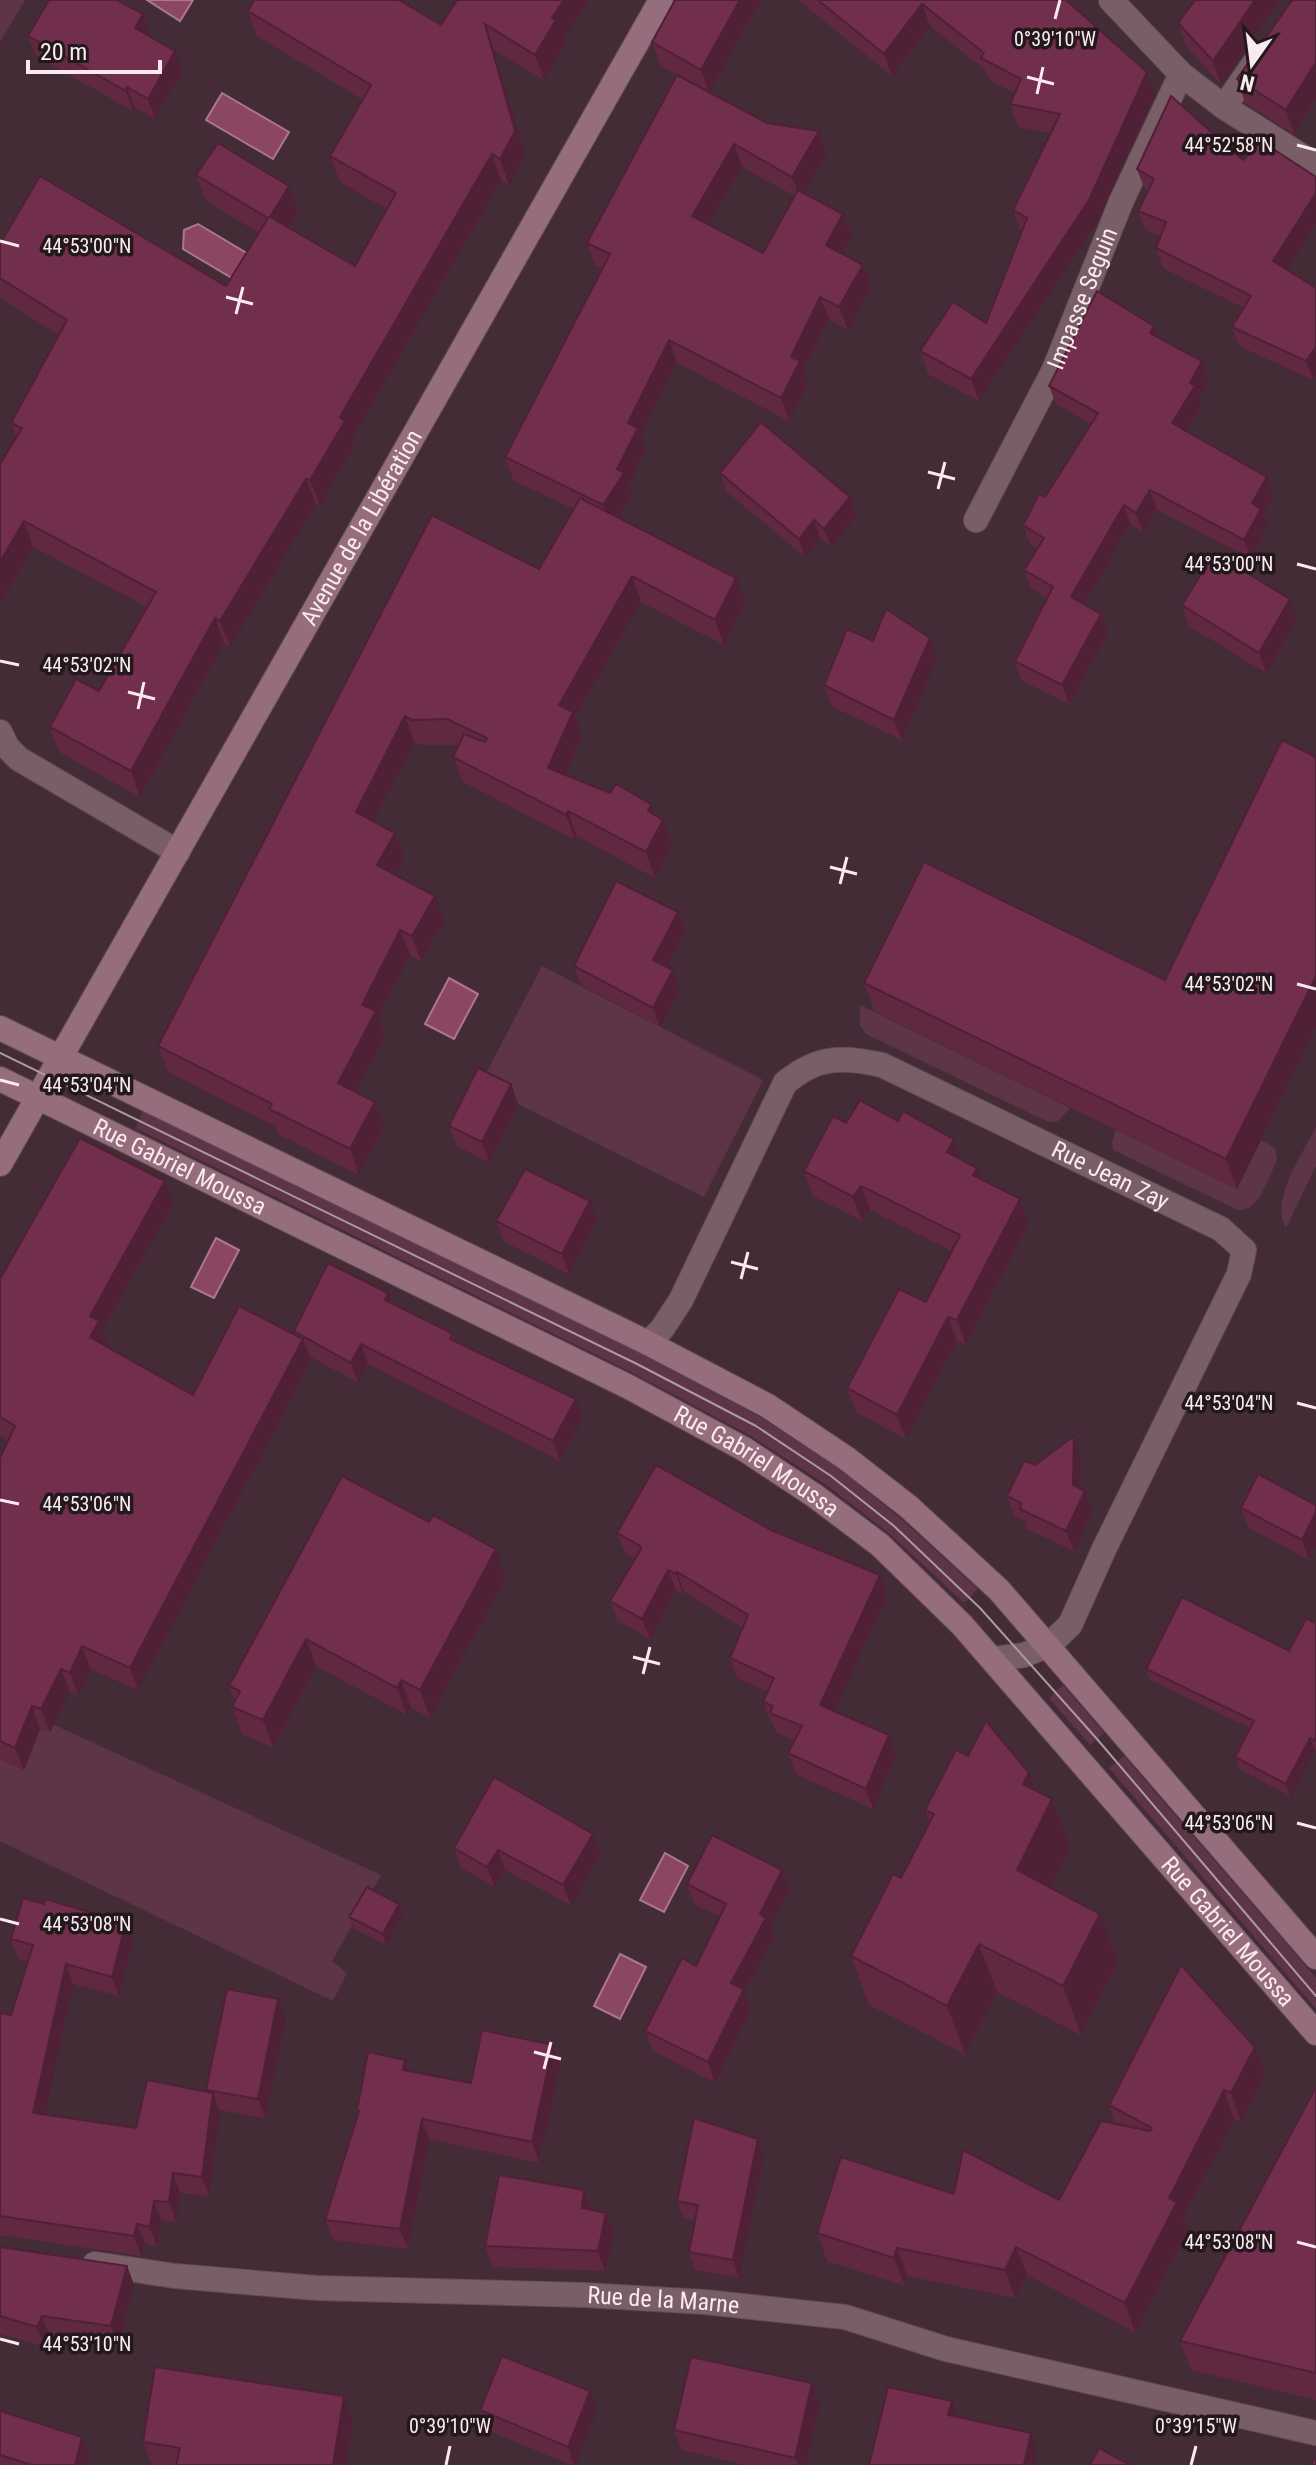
<svg xmlns="http://www.w3.org/2000/svg" width="1316" height="2465" font-family="'Roboto Condensed',sans-serif">
<style>
.green{fill:#5d3546}
.water{fill:#8b4664;stroke:#ac778e;stroke-width:2}
.lines{fill:none;stroke-linecap:round;stroke-linejoin:round}
.street-casing{stroke:#5f4c54;stroke-width:26}
.secondary-casing{stroke:#5f4c54;stroke-width:26}
.street{stroke:#795e68;stroke-width:24}
.secondary{stroke:#956d7c;stroke-width:24}
.tram{stroke:#ad9aa1;stroke-width:2}
.wall{fill:#612842;fill-rule:evenodd}
.shaded-wall{fill:#4f2036}
.building{fill:#712e4d;stroke:#4f2036;stroke-width:2}
.ticks{fill:none;stroke:#faeaf0;stroke-width:3}
.labels{text-anchor:middle;stroke-width:7;stroke-linejoin:round;paint-order:stroke}
.street-label{font-size:24px;fill:#faeaf0;stroke:#23181c}
.ticks-label{font-size:20px;text-anchor:middle;fill:#faeaf0;stroke:#23181c;stroke-width:7;stroke-linejoin:round;paint-order:stroke}
</style>
<rect width="100%" height="100%" fill="#432c35"/>
<path class="green" d="M0 0H25L0 42Z
M542 966 763 1080 704 1197 480 1085Z
M860 1005 1070 1108 1058 1121 1048 1122 866 1034 860 1026Z
M143 1111 643 1355 760 1417 836 1466 900 1518 978 1589 964 1603 889 1533 825 1484 751 1436 633 1373 135 1128Z
M1316 1127V1166L1286 1228C1269 1200 1303 1154 1316 1127Z
M1116 1130 1237 1189 1261 1140 1275 1148 1277 1160C1269 1176 1259 1213 1238 1210L1113 1150 1112 1142Z
M1063 1685 1104 1733 1090 1745 1049 1698Z
M0 1700 381 1875 332 1961 347 1973 333 2001 0 1841Z
M1124 1756 1316 1978V2009L1109 1768Z"/>
<path class="water" d="M147 0H193L180 21Z
M222 93 289 132 273 159 206 120Z
M198 224 255 258 240 283 183 249 184 230Z
M449 978 478 994 454 1039 425 1024Z
M216 1238 239 1250 214 1298 191 1287Z
M665 1853 688 1866 664 1912 640 1900Z
M620 1954 646 1967 620 2019 594 2006Z"/>
<g class="lines">
<defs>
<g id="street">
<path d="M1111 0 1181 74 1224 107 1316 165"/>
<path d="M1224 107 1258 58"/>
<path id="s1" d="M976 520 1054 370 1121 202 1181 74"/>
<path d="M0 732 7 747 19 759 178 852"/>
<path id="s2" d="M648 1343 662 1329 681 1300 785 1083C817 1056 843 1056 882 1065L1221 1229 1244 1250 1239 1274 1105 1547 1070 1625 1049 1645 1024 1655 994 1659"/>
<path id="s3" d="M95 2264 175 2276 317 2288 585 2295 705 2302 845 2317 946 2349 1316 2433"/>
</g>
<g id="secondary">
<path d="M0 1028 648 1343 768 1406 846 1458 909 1507 999 1590 1316 1957"/>
<path id="s4" d="M0 1079 627 1386 744 1449 815 1496 880 1545 962 1625 1316 2033"/>
<path id="s5" d="M0 1164 661 0"/>
</g>
</defs>
<use href="#street" class="street-casing"/>
<use href="#secondary" class="secondary-casing"/>
<use href="#street" class="street"/>
<use href="#secondary" class="secondary"/>
<path class="tram" d="M0 1053 637 1364 756 1426 831 1476 894 1526 980 1608 1097 1739 1316 1996"/>
</g>
<path class="wall" d="M457 0H589L563 40 565 46 544 80 494 50 525 156 509 185 501 180 352 439 354 446 320 505 316 504 230 647 224 643 140 797 59 752 50 727 99 691 147 607 33 547 0 604 16 437 11 423 59 335 0 298V244L226 286 259 233 206 201 196 175 298 212 289 227 355 266 387 209 340 182 330 156 363 100 257 36 248 11 441 25Z
M675 0H761L709 92 767 123 819 131 827 154 804 193 843 214 852 236 842 254 871 288 848 330 829 319 803 371 808 384 789 421 677 363 641 435 646 450 629 485 632 496 618 518 745 603 724 645 641 602 575 717 582 737 565 775 663 820 672 845 655 878 577 836 575 840 463 782 453 757 459 745H421L414 742 373 821 395 833 404 858 395 875 444 922 421 961 410 955 378 1018 385 1037 355 1092 375 1102 384 1127 359 1175 278 1134 275 1126 168 1072 158 1046 432 515 539 569 573 509 513 480 505 457 603 269 595 265 587 243 705 90 660 65 652 42ZM742 167 795 196 763 253 709 224Z
M798 0H1066L1147 72 1155 94 1097 222 979 401 928 374 920 351 986 323 1021 233 1013 210 1051 133 1018 127 1010 104 1015 93 989 80 986 71 930 26 892 76Z
M1195 0H1280L1221 85 1186 46 1178 23Z
M1316 0V98L1294 134 1245 103 1237 79Z
M143 14 150 34 149 36 182 71 155 119 134 107 133 111 36 56 28 36Z
M1243 160 1316 177V224L1287 270 1316 288V376L1313 380 1239 346 1232 327 1244 308 1163 268 1156 248 1160 237 1145 230 1138 211 1148 190 1144 188 1137 169Z
M1154 326 1158 338 1208 380 1199 396 1202 405 1186 431 1273 496 1263 514 1268 527 1251 559 1156 509 1143 532 1130 524 1084 604 1101 614 1108 633 1069 704 1021 680 1015 661 1047 598 1031 588 1024 570 1037 548 1030 544 1023 525 1045 497 1091 424 1056 404 1049 386Z
M720 473 850 497 857 516 831 547 820 538 805 557 726 491Z
M1182 605 1297 619 1266 673 1189 626Z
M930 638 937 659 902 740 831 706 824 685 873 641Z
M678 912 685 931 666 967 680 990 660 1027 581 985 574 966Z
M1165 980 1237 1189 875 1012 864 983Z
M511 1084 518 1104 490 1163 457 1146 449 1126Z
M846 1123 961 1160 981 1178 1020 1199 1029 1223 966 1345 957 1341 906 1439 856 1412 847 1388 926 1302 952 1251 870 1210 862 1221 813 1196 804 1171Z
M590 1201 597 1220 569 1274 503 1241 496 1221Z
M174 1203 102 1330 107 1344 106 1346 193 1395 295 1335 294 1331 388 1293 392 1303 452 1333 455 1341 583 1418 560 1461 368 1364 358 1383 309 1356 311 1361 138 1690 90 1669 78 1695 70 1691 50 1732 40 1729 24 1770 0 1760V1458L8 1440 0 1435V1279Z
M1074 1436 1081 1456V1489L1092 1511 1074 1551 1027 1529 1025 1521 1014 1516 1007 1496 1035 1465Z
M342 1476 506 1577 430 1718 411 1708 407 1715 316 1666 273 1748 242 1734 232 1707 235 1702 229 1686Z
M1316 1505 1309 1560 1248 1527 1241 1508Z
M771 1530 880 1575 887 1596 834 1711 896 1755 873 1809 796 1774 788 1753 795 1740 777 1733 773 1723 771 1722 763 1702 768 1692 737 1678 730 1658 743 1628 684 1592 683 1594 676 1590 650 1639 618 1621 610 1601 635 1559 625 1553 617 1533Z
M1316 1623V1750H1315L1290 1796 1239 1769 1235 1757 1250 1728 1150 1680 1146 1669 1289 1651Z
M968 1756 1029 1773 1036 1791 1052 1799 1070 1848 1050 1887 1100 1914 1118 1963 1081 2035 997 1992 965 2054 869 2005 851 1956 901 1878 930 1822 925 1810Z
M593 1834 601 1854 571 1905 505 1870 495 1887 461 1868 454 1848Z
M687 1884 789 1890 770 1928 774 1938 744 1991 751 2009 715 2083 653 2051 645 2031 696 1966 720 1917 694 1904Z
M399 1904 403 1915 386 1945 353 1928 349 1917Z
M126 1923 133 1942 119 1996 73 1984 44 2115 136 2128 207 2092 206 2090 278 1999 286 2019 265 2118 220 2110 209 2196 180 2193 176 2222 161 2220 157 2246 145 2244 141 2256 0 2235V2013L11 2015 28 1962 18 1959 11 1939Z
M553 2045 560 2065 539 2163 429 2139 408 2249 333 2240 325 2220 358 2114 357 2110 405 2060 409 2071 471 2083Z
M1265 2075 1241 2122 1234 2119 1183 2218 1188 2231 1135 2332 1027 2275 1015 2298 907 2276 905 2286 827 2261 817 2233 954 2194 1059 2200 1115 2124 1109 2105Z
M1316 2087V2400L1191 2370 1180 2341Z
M758 2139 764 2157 739 2278 695 2270 689 2252 695 2221 683 2218 677 2201Z
M584 2190 592 2210 606 2213 614 2233 605 2271 493 2267 485 2246Z
M0 2247 127 2266 134 2285 118 2346 49 2335 44 2346 0 2334Z
M812 2383 820 2403 806 2465H745L682 2450 674 2430Z
M480 2410 597 2411 576 2465H571L487 2430Z
M0 2411 82 2437 89 2455 86 2465H0Z
M353 2421 346 2465H152L143 2442Z"/>
<path class="shaded-wall" d="M564 0H589L563 40 565 46 544 80 535 55 552 18Z
M740 0H761L709 92 701 70Z
M1255 0H1280L1221 85 1213 61Z
M922 4 930 26 892 76 884 54Z
M143 14 150 34 142 47 135 28Z
M485 24 494 50 525 156 509 185 500 159Z
M175 51 182 71 155 119 148 99Z
M1316 62V98L1294 134 1286 110Z
M1147 72 1155 94 1097 222 979 401 971 379Z
M127 87 134 107 133 111 126 91Z
M819 131 827 154 801 199 792 177Z
M734 144 742 167 701 238 692 216Z
M492 154 501 180 352 439 354 446 320 505 310 480 340 417Z
M289 186 298 212 280 242 270 217Z
M1316 193V224L1280 281 1273 261Z
M843 214 852 236 834 268 826 245Z
M863 265 871 288 848 330 839 307Z
M820 297 829 319 803 371 808 384 789 421 781 398 791 357Z
M1154 326 1161 344 1150 333Z
M669 340 677 363 641 435 646 450 629 485 632 496 612 528 603 505 617 469 628 423Z
M1316 347V376L1313 380 1306 361Z
M1202 361 1208 380 1199 396 1202 405 1179 442 1172 423 1190 383Z
M1267 477 1273 496 1263 514 1268 527 1251 559 1244 540 1252 503Z
M306 479 316 504 230 647 220 621Z
M1150 490 1156 509 1143 532 1136 513Z
M850 497 857 516 831 547 824 529Z
M1124 505 1130 524 1078 615 1071 597Z
M814 520 820 538 805 557 799 539Z
M24 521 33 547 0 604V562Z
M632 576 641 602 575 717 582 737 557 793 548 768 559 705Z
M736 578 745 603 724 645 715 620Z
M1290 599 1297 619 1266 673 1259 653Z
M1101 614 1108 633 1069 704 1062 685Z
M215 618 224 643 140 797 131 771Z
M930 638 937 659 902 740 894 720Z
M405 716 414 742 365 837 356 812Z
M651 804 659 827 663 820 672 845 655 878 646 852 648 811Z
M568 811 577 836 575 840 566 815Z
M395 833 404 858 387 890 377 865Z
M435 896 444 922 421 961 412 936Z
M678 912 685 931 660 979 653 960Z
M400 930 410 955 378 1018 385 1037 347 1108 338 1083 362 1005Z
M673 970 680 990 660 1027 653 1008Z
M1316 976V1027L1237 1189 1226 1159Z
M511 1084 518 1104 490 1163 482 1142Z
M375 1102 384 1127 359 1175 350 1149Z
M954 1139 962 1163 947 1152Z
M977 1168 986 1193 973 1175Z
M165 1181 174 1203 102 1330 107 1344 98 1359 90 1337V1316Z
M861 1186 870 1210 862 1221 853 1197Z
M1020 1199 1029 1223 966 1345 957 1320Z
M590 1201 597 1220 569 1274 562 1254Z
M388 1293 395 1313 385 1300Z
M948 1317 957 1341 906 1439 897 1415Z
M303 1339 311 1361 138 1690 130 1668Z
M361 1344 368 1364 358 1383 351 1363Z
M576 1399 583 1418 560 1461 553 1441Z
M1074 1436 1081 1456V1499L1085 1491 1092 1511 1074 1551 1066 1531 1073 1485Z
M1316 1512V1546L1309 1560 1302 1540Z
M496 1549 506 1577 430 1718 420 1690Z
M668 1570 676 1590 650 1639 642 1619Z
M677 1572 684 1592 683 1594 676 1574Z
M880 1575 887 1596 828 1725 820 1705Z
M306 1639 316 1666 273 1748 263 1720Z
M82 1646 90 1669 78 1695 70 1673Z
M61 1669 70 1691 50 1732 41 1709Z
M401 1680 411 1708 407 1715 397 1688Z
M32 1706 40 1729 24 1770 15 1748Z
M889 1735 896 1755 873 1809 866 1789Z
M1310 1738 1315 1750 1290 1796 1286 1784Z
M1029 1773 1044 1815 1052 1799 1070 1848 1034 1919 1017 1870 1023 1784Z
M593 1834 601 1854 571 1905 563 1885Z
M498 1850 505 1870 495 1887 487 1867Z
M782 1870 789 1890 770 1928 774 1938 744 1991 751 2009 715 2083 708 2062 731 1983 760 1914Z
M399 1904 403 1915 386 1945 383 1934Z
M1100 1914 1118 1963 1081 2035 1063 1986Z
M126 1923 133 1942 119 1996 112 1977Z
M979 1944 997 1992 965 2054 947 2006Z
M66 1964 73 1984 41 2133 33 2113Z
M278 1999 286 2019 265 2118 258 2099Z
M553 2045 560 2065 539 2163 532 2142Z
M1255 2047 1265 2075 1241 2122 1231 2093Z
M405 2060 412 2080 403 2070Z
M1224 2090 1234 2119 1183 2218 1188 2231 1135 2332 1125 2303 1169 2198Z
M213 2093 220 2112 209 2196 202 2177Z
M422 2119 429 2139 408 2249 400 2229Z
M758 2139 764 2157 739 2278 733 2260Z
M173 2173 180 2193 176 2222 169 2202Z
M584 2190 592 2211 582 2208Z
M154 2201 161 2220 157 2246 150 2227Z
M606 2213 614 2233 605 2271 598 2251Z
M137 2224 145 2244 141 2256 134 2236Z
M1016 2247 1027 2275 1015 2298 1005 2270Z
M897 2248 907 2276 905 2286 894 2258Z
M127 2266 134 2285 118 2346 111 2326Z
M42 2316 49 2335 44 2346 37 2327Z
M812 2383 820 2403 806 2465H798L795 2458Z
M590 2391 597 2411 576 2465H574L568 2447Z
M344 2396 353 2421 346 2465H333Z
M952 2401 958 2418 948 2415Z
M1031 2433 1037 2450 1034 2465H1024Z
M82 2437 89 2455 86 2465H75Z"/>
<path class="building" d="M49 0H117L143 14 135 28 175 51 148 99 127 87 126 91 28 36Z
M254 0H399L441 25 457 0H564L552 18 556 20 535 55 485 24 515 131 500 159 492 154 340 417 345 421 310 480 306 479 220 621 215 618 131 771 50 727 76 679 99 691 156 592 24 521 0 562V464L22 428 11 423 67 320 0 278V244L40 176 226 286 268 218 196 175 218 143 289 186 270 217 355 266 396 193 330 156 371 85 248 11Z
M675 0H740L701 70 652 42Z
M818 0H1066L1147 72 1089 200 971 379 920 351 953 302 986 323 1027 218 1013 210 1060 114 1010 104 1021 79 981 58 984 53 922 4 884 54Z
M1195 0H1255L1213 61 1178 23Z
M1292 0H1316V62L1286 110 1237 79Z
M677 75 767 123 819 131 792 177 734 144 692 216 763 253 798 190 843 214 826 245 863 265 839 307 820 297 791 357 800 361 781 398 669 340 628 423 638 428 617 469 624 473 603 505 505 457 610 254 587 243Z
M1171 96 1243 160 1261 141 1316 177V193L1273 261 1316 288V347L1306 361 1232 327 1251 296 1156 248 1166 222 1138 211 1154 179 1137 169Z
M1097 291 1154 326 1150 333 1202 361 1190 383 1195 386 1172 423 1267 477 1252 503 1261 509 1244 540 1150 490 1136 513 1124 505 1071 597 1101 614 1062 685 1015 661 1053 587 1024 570 1044 538 1023 525 1039 494 1045 497 1098 413 1049 386Z
M761 422 850 497 824 529 814 520 799 539 720 473Z
M580 498 736 578 715 620 632 576 559 705 573 712 548 768 610 793 616 784 651 804 648 811 663 820 646 852 568 811 566 815 453 757 464 734 485 742 487 738 447 719 412 720 405 716 356 812 395 833 377 865 435 896 412 936 400 930 362 1005 376 1011 338 1083 375 1102 350 1149 269 1109 272 1104 158 1046 432 515 539 569Z
M1214 553 1290 599 1259 653 1182 605Z
M886 609 930 638 894 720 824 685 847 629 873 641Z
M1282 740 1316 757V976L1226 1159 864 983 924 862 1165 980Z
M616 881 678 912 653 960 673 970 653 1008 574 966Z
M478 1068 511 1084 482 1142 449 1126Z
M860 1100 898 1121 903 1111 954 1139 947 1152 977 1168 973 1175 1020 1199 957 1320 948 1317 897 1415 847 1388 899 1289 926 1302 960 1235 861 1186 853 1197 804 1171 833 1116 846 1123Z
M80 1138 165 1181 90 1316 99 1321 90 1337 193 1395 239 1306 303 1339 130 1668 82 1646 70 1673 61 1669 41 1709 32 1706 15 1748 0 1741V1458L15 1426 0 1417V1279Z
M525 1169 590 1201 562 1254 496 1221Z
M328 1263 388 1293 385 1300 452 1333 450 1339 576 1399 553 1441 361 1344 351 1363 294 1331Z
M1074 1436 1073 1485 1085 1491 1066 1531 1020 1509 1021 1503 1007 1496 1024 1461 1035 1465Z
M656 1465 771 1530 880 1575 820 1705 889 1735 866 1789 788 1753 802 1726 770 1713 773 1706 763 1702 774 1678 730 1658 748 1615 677 1572 676 1574 668 1570 642 1619 610 1601 641 1549 640 1546 617 1533Z
M1258 1474 1316 1505V1512L1302 1540 1241 1508Z
M342 1476 429 1522 433 1515 496 1549 420 1690 401 1680 397 1688 306 1639 263 1720 232 1707 240 1691 229 1686Z
M1182 1597 1289 1651 1306 1619 1316 1623V1741L1310 1738 1286 1784 1235 1757 1254 1721 1146 1669Z
M986 1721 1029 1773 1023 1784 1052 1799 1017 1870 1100 1914 1063 1986 979 1944 947 2006 851 1956 893 1874 901 1878 934 1814 925 1810 956 1750 968 1756Z
M494 1777 593 1834 563 1885 498 1850 487 1867 454 1848Z
M712 1835 782 1870 760 1914 766 1918 731 1983 744 1989 708 2062 645 2031 682 1958 696 1966 726 1904 687 1884Z
M367 1887 399 1904 383 1934 349 1917Z
M23 1898 44 1904 45 1899 126 1923 112 1977 66 1964 33 2113 136 2128 147 2080 213 2093 202 2177 173 2173 169 2202 154 2201 150 2227 137 2224 134 2236 0 2216V2013L11 2015 33 1945 11 1939Z
M1181 1965 1255 2047 1231 2093 1224 2090 1169 2198 1177 2202 1125 2303 1016 2247 1005 2270 897 2248 894 2258 817 2233 841 2157 954 2194 963 2150 1059 2200 1101 2121 1150 2131 1152 2128 1109 2105Z
M227 1989 278 1999 258 2099 206 2090Z
M482 2030 553 2045 532 2142 422 2119 400 2229 325 2220 359 2111 357 2110 368 2052 405 2060 403 2070 471 2083Z
M1316 2087V2373L1180 2341Z
M694 2118 758 2139 733 2260 689 2252 698 2205 677 2201Z
M499 2175 584 2190 582 2208 606 2213 598 2251 485 2246Z
M0 2247 127 2266 111 2326 42 2316 37 2327 0 2316Z
M502 2356 590 2391 568 2447 480 2410Z
M691 2357 812 2383 795 2458 674 2430Z
M155 2367 344 2396 333 2465H176L180 2448 143 2442Z
M888 2387 952 2401 948 2415 1031 2433 1024 2465H869Z
M0 2411 82 2437 75 2465H32L0 2455Z
M1099 2448 1130 2465H1090Z
M1313 2459 1316 2460V2465H1312Z"/>
<path class="ticks" d="M1055 19 1060 0M1027 77 1054 84M1037 94 1043 67M1297 145 1316 150M0 241 19 246M226 297 253 304M236 314 243 287M928 472 955 479M938 489 945 462M1297 564 1316 569M0 661 19 665M128 692 155 699M138 709 144 682M830 867 857 874M840 884 847 857M1297 984 1316 989M0 1080 19 1085M731 1262 758 1269M741 1279 748 1252M1297 1403 1316 1408M0 1500 19 1504M633 1657 660 1664M643 1674 650 1647M1297 1823 1316 1828M0 1919 19 1924M534 2052 561 2059M544 2069 551 2042M1297 2242 1316 2247M0 2339 19 2344M446 2465 450 2446M1191 2465 1196 2446"/>
<g class="labels">
<g class="street-label">
<text dy="8" stroke="none"><textPath href="#s1" startOffset="246">Impasse Seguin</textPath></text>
<text dy="8" stroke="none"><textPath href="#s5" startOffset="732">Avenue de la Libération</textPath></text>
<text dy="8" stroke="none"><textPath href="#s4" startOffset="200">Rue Gabriel Moussa</textPath></text>
<text dy="8" stroke="none"><textPath href="#s2" startOffset="652">Rue Jean Zay</textPath></text>
<text dy="8" stroke="none"><textPath href="#s4" startOffset="848">Rue Gabriel Moussa</textPath></text>
<text dy="8" stroke="none"><textPath href="#s4" startOffset="1518">Rue Gabriel Moussa</textPath></text>
<text dy="8" stroke="none"><textPath href="#s3" startOffset="570">Rue de la Marne</textPath></text>
</g>
</g>
<g class="ticks-label">
<text x="1055" y="46">0°39'10"W</text>
<text x="1229" y="152">44°52'58"N</text>
<text x="87" y="253">44°53'00"N</text>
<text x="1229" y="571">44°53'00"N</text>
<text x="87" y="672">44°53'02"N</text>
<text x="1229" y="991">44°53'02"N</text>
<text x="87" y="1092">44°53'04"N</text>
<text x="1229" y="1410">44°53'04"N</text>
<text x="87" y="1511">44°53'06"N</text>
<text x="1229" y="1830">44°53'06"N</text>
<text x="87" y="1931">44°53'08"N</text>
<text x="1229" y="2249">44°53'08"N</text>
<text x="87" y="2351">44°53'10"N</text>
<text x="450" y="2433">0°39'10"W</text>
<text x="1196" y="2433">0°39'15"W</text>
</g>
<g transform="translate(1252 64) rotate(194)" stroke="#23181c" stroke-width="6" paint-order="stroke">
<path d="M0-6L14 30L0 20L-14 30Z" fill="#faeaf0"/>
<text y="-12" font-size="22" font-weight="bold" text-anchor="middle" fill="#faeaf0">N</text>
</g>
<path d="M28 60v12h132v-12" fill="none" stroke="#faeaf0" stroke-width="4"/>
<text x="40" y="60" font-size="24" fill="#faeaf0" stroke="#23181c" stroke-width="6" paint-order="stroke">20 m</text>
</svg>
